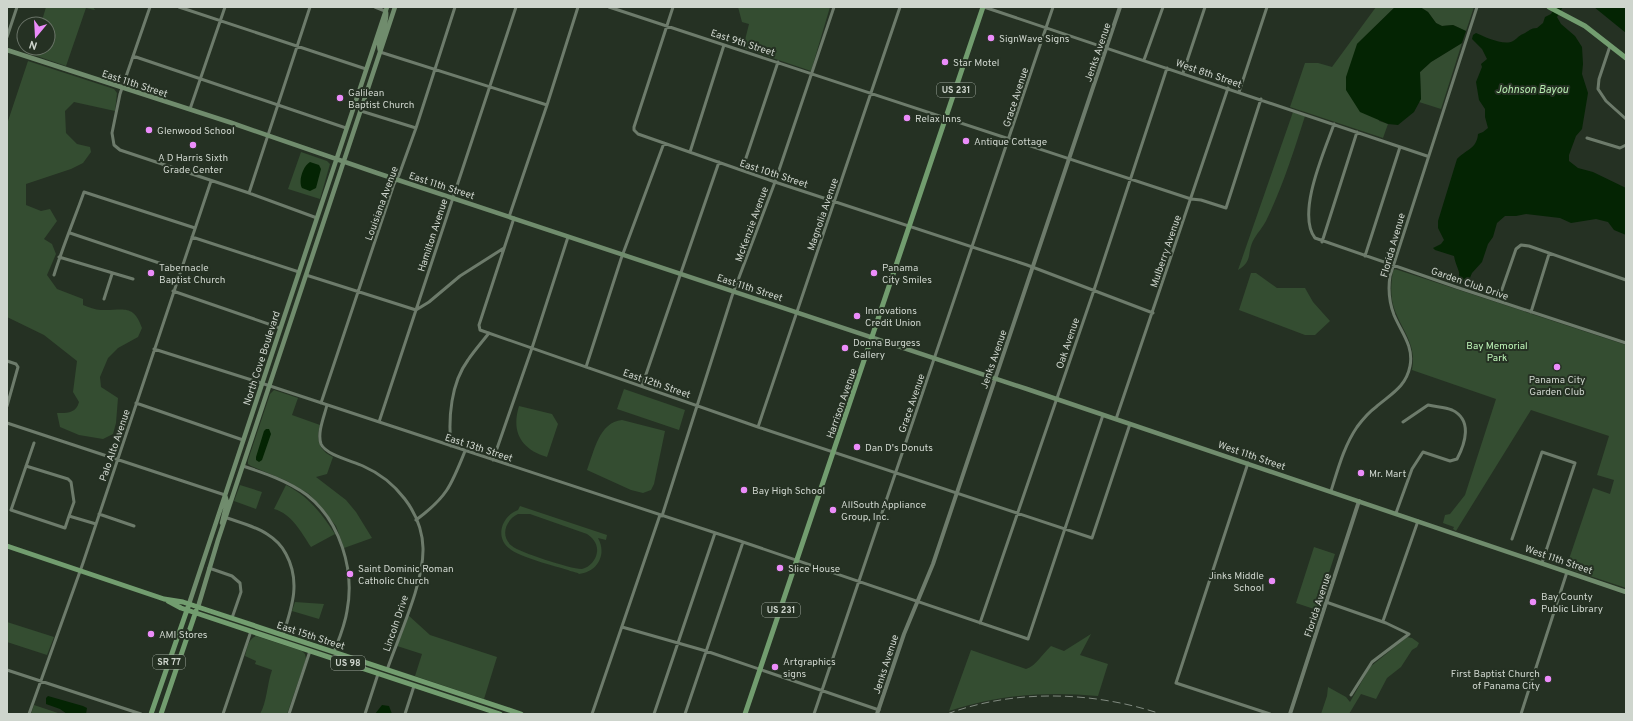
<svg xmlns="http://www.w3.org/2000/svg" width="1633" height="721" font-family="Overpass,sans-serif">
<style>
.green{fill:#344d31;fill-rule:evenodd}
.water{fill:#042403}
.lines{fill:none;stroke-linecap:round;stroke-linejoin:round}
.minor{stroke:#6d7b6b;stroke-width:3}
.tertiary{stroke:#6d7b6b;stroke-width:4}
.secondary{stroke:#708c6d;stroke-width:4.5}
.primary{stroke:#729d6f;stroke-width:5}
.rail{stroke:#818b80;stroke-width:1;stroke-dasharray:8 4;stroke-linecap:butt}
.poi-dot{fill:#ec8cfa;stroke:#253123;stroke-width:1.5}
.labels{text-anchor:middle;stroke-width:4;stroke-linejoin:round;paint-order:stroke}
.shield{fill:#253123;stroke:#9ba49a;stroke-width:1}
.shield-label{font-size:9px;font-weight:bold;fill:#ced5cd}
.poi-label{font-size:10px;fill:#ced5cd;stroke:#253123;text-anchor:start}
.street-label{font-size:10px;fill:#ced5cd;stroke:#253123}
.park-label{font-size:10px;fill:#bff6b9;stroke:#253123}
.water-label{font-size:11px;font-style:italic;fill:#b6ecb0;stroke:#253123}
</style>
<rect width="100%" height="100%" fill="#253123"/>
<path class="green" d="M46 7H93L95 10 86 8 66 66 31 54 33 48H48V24H41Z
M738 7H830L811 71 743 48 749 24 742 22Z
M1376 7H1395L1357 44 1379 121 1388 124 1383 138 1290 107 1305 63H1318L1332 67Z
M1420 7H1474L1466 31 1453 25 1442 26 1436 23 1428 12Z
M1462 43 1441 109 1419 102 1421 99 1420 72 1431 62Z
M28 61 114 89 117 93 115 111 74 102 65 111 66 133 77 144 90 147 91 152 83 163 71 169 26 184V205L41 211 50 209 57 221 44 239 52 244 56 254 47 275 57 289 83 299V305C89 307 95 310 101 310 123 311 133 303 142 328L138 337 118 348 108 358 100 377 101 387 118 398 116 423 113 434 103 439 79 435 60 427 57 413C66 413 76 414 79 402L73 392 77 361 44 335 7 317V124Z
M1293 112 1305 116C1294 151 1282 188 1266 221 1263 227 1258 232 1254 239 1246 253 1254 260 1238 270Z
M301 152 327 161 330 164 320 199 288 189Z
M1395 269 1626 345V588L1566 568 1593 488 1610 494 1614 480 1597 475 1609 436 1531 410 1456 531 1453 529 1454 527 1443 523 1445 515 1450 514 1465 495 1496 399 1412 370C1417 344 1402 331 1394 308 1390 296 1391 283 1393 271Z
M1251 273H1256L1277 288H1305L1313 302 1330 321 1315 335H1305L1239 310Z
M624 389 685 410 679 430 617 409Z
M274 390 298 398 292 415 320 425C316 439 318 450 333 457L327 474 316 477 346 500 356 512 372 538 344 548 336 526 309 494 287 481 251 466 248 464V460L270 394Z
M519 406 552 414 558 424 547 457C521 449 511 432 519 406Z
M622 420 665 431 654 484 651 490 643 493 631 490 587 470C594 452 599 422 622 420Z
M240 485 262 492 256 509 234 501Z
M286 485C308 496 322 514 335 534L311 547C301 532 292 514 274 509Z
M520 506 607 535 606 540 598 538C607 554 598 572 579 574 577 572 572 572 568 570 555 566 519 557 510 549 494 537 502 516 518 510ZM518 514H530L587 534C593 538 598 544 597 552 596 560 590 567 582 569 574 570 518 552 512 546 500 537 505 520 518 514Z
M1314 547 1335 554 1317 610 1296 603Z
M295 602 324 604 319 619 292 611Z
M408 615 430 635 497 657 484 699 415 676 422 654 397 646Z
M7 622 54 637 47 655 7 642Z
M1091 634 1080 655 1108 664 1098 696C1045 691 1000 695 949 711L971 650 1026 669C1036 666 1043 653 1051 646L1064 651Z
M256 636 302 651 305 654 306 659 287 714H260C267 702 267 684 272 670L255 664 256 661 245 656C247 649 248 639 256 636Z
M1407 637 1412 638 1419 643 1417 647 1412 650 1401 667 1387 678 1376 699 1361 694 1349 714H1321L1327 696 1328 687 1346 697 1350 702 1370 667Z
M34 705 61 714H31Z"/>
<path class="water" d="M1395 7H1420L1428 12 1436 23 1442 26 1453 25 1466 31 1462 43 1431 62 1420 72 1421 99 1414 112 1398 125 1388 124 1360 112 1346 90V77L1357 44Z
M1555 7H1563L1557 17 1561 24 1575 36 1582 47 1583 64 1582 74 1588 93 1582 129 1576 136 1569 155V161L1578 168 1593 172 1626 188V235L1614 230 1608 222 1596 219 1571 223 1560 218 1526 214 1516 216H1505L1497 223 1493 237 1488 244 1482 262 1472 273 1467 285 1459 284C1457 280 1460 276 1459 272 1457 266 1455 262 1454 256L1435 250 1433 248 1441 244 1444 240 1438 228V221L1457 159C1465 150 1477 149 1478 134L1483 132 1488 128 1485 117V109L1479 100 1476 82 1482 67 1481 64 1487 59 1482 49 1472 39 1473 35 1476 33C1485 37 1504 46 1513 41 1517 39 1518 36 1523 34 1528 32 1530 28 1537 28L1543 23 1545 17 1551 14Z
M1594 7H1626V33Z
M310 162 319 165 321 169 316 188 310 191 302 188C298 181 303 166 310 162Z
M266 429H269L271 434 262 460 259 462 256 460V457L264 431Z
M48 696 83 706 87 708 86 714H67L60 709 46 704V698Z
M382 705 389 706 392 714H375Z"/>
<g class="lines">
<path class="minor" d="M150 7 120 94 112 133 114 145 120 150 249 193 317 218
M179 7 366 69
M375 7 385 11
M609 7 1191 199 1201 200 1226 208 1261 99
M673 7 634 127V130L638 134 775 182 1027 265 1153 313
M984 7 1427 156
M7 37 17 7
M1610 46 1599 79 1598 89 1606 101 1626 119
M380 52 547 105
M133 56 346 128
M1144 60 1163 7
M1183 73 1205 7
M1239 92 1267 7
M190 109 225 7
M361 111 416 128
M1334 124C1325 150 1296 213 1315 238L1456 287 1626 343
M1587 138 1620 148 1626 145
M690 152 724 45
M742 170 778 62
M249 193 310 7
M509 217 547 105 578 7
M514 218 479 325 480 330 758 427 1092 538 1130 424
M70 233 180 270
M192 237 299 272
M1322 242 1357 132
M1365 256 1400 147
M59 257 133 279
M54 275C63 246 74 220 84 192L195 228
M306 275 416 310 429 302 460 276 504 248
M173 291 280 328
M104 299 112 274
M1498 301 1516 249 1521 245 1529 246 1626 280
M1531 312 1549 254
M154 349 258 382 743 542 1028 639 1103 415
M7 361 16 364 18 367 7 406
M586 367 621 259 664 143
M642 386 719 162
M136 403 243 440
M321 403 394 184 399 175 416 128 455 7
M327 405C324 417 317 433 321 444 326 455 352 461 363 466 395 480 422 512 423 548 424 583 399 635 387 670
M1116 419 1228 88
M379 422 516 7
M7 423 225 495
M758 427 900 7
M34 443 11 510 65 528 69 516 96 524
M451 446C448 418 451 383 468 360 474 351 482 342 489 333
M493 460 532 348 568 237
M1248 463 1176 683 1270 714
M26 466 68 479 71 482 74 502 69 516
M243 466C264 473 288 481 307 495 340 521 355 570 347 611 345 625 339 639 334 652
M1331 491C1338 469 1344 446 1357 427 1363 419 1369 412 1376 407 1391 394 1406 387 1410 366 1414 346 1401 332 1394 315 1389 302 1388 289 1390 276L1477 7
M1396 513 1412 469 1423 452 1450 461 1457 459C1465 444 1473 420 1452 410 1445 407 1436 407 1428 405L1403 422
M99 514 134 526
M662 516 732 296 775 182 834 7
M224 517C238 522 255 526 267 534 275 539 282 546 286 554 301 582 292 607 283 635
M416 520C447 497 451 486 465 451
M1512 539 1542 452 1575 463 1542 563
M209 568 232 576 240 583 241 592 232 618
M1326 602 1386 623 1409 634 1372 662 1351 695
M1383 621 1418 521
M980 623 1094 290 1167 68
M622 627 706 651 879 710
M7 670 141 714
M29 714 83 563 211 181
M223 714 251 631
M289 714 310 651
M365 714 378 674
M405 714 414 686
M592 714 660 515
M654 714 715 533
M685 714 743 542
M814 714 1053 7
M1521 714 1567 572"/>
<path class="tertiary" d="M877 714 904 634 933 564 1120 7
M1290 714 1359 501"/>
<path class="secondary" d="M7 50 232 123 377 173 1027 389 1626 592
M380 51C376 37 388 26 386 12
M222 523 227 502 225 495
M189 604 387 7
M198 607 218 540 395 7"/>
<path class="primary" d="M1549 7 1585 26 1626 58
M7 546 164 599 183 602 207 610 521 714
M168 601 181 608 500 714
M151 714 188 607
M161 714 196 611
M745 714 983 7"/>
<path class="rail" d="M947 714C1014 689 1093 691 1161 714"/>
</g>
<g class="poi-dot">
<circle cx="991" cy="38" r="4"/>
<circle cx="945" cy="62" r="4"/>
<circle cx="340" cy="98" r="4"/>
<circle cx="907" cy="118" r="4"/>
<circle cx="149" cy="130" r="4"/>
<circle cx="966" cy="141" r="4"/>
<circle cx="193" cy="145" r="4"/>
<circle cx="151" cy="273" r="4"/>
<circle cx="874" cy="273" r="4"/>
<circle cx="857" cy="316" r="4"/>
<circle cx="845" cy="348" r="4"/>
<circle cx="1557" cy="367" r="4"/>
<circle cx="857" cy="447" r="4"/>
<circle cx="1361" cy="473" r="4"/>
<circle cx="744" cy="490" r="4"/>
<circle cx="833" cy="510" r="4"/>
<circle cx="780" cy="568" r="4"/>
<circle cx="350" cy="574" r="4"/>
<circle cx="1272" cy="581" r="4"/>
<circle cx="1533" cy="602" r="4"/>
<circle cx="151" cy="634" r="4"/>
<circle cx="775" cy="667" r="4"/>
<circle cx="1548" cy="679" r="4"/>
</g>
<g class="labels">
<g class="shield">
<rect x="937" y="83" width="38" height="14" rx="3"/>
<rect x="762" y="603" width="38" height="14" rx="3"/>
<rect x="153" y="655" width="32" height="14" rx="3"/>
<rect x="331" y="656" width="34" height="14" rx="3"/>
</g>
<g class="shield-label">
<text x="956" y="93">US 231</text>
<text x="781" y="613">US 231</text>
<text x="169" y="665">SR 77</text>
<text x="348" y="666">US 98</text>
</g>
<g class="poi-label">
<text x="999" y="42">SignWave Signs</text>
<text x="953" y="66">Star Motel</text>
<text x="348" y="96">Galilean<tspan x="348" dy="12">Baptist Church</tspan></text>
<text x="915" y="122">Relax Inns</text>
<text x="157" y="134">Glenwood School</text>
<text x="974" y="145">Antique Cottage</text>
<text x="193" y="161" text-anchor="middle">A D Harris Sixth<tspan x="193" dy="12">Grade Center</tspan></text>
<text x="159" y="271">Tabernacle<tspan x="159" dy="12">Baptist Church</tspan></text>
<text x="882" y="271">Panama<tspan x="882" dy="12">City Smiles</tspan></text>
<text x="865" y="314">Innovations<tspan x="865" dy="12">Credit Union</tspan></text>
<text x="853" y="346">Donna Burgess<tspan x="853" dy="12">Gallery</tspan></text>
<text x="1557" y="383" text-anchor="middle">Panama City<tspan x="1557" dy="12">Garden Club</tspan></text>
<text x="865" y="451">Dan D's Donuts</text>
<text x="1369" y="477">Mr. Mart</text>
<text x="752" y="494">Bay High School</text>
<text x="841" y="508">AllSouth Appliance<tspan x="841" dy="12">Group, Inc.</tspan></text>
<text x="358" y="572">Saint Dominic Roman<tspan x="358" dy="12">Catholic Church</tspan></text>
<text x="788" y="572">Slice House</text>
<text x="1264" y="579" text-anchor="end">Jinks Middle<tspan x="1264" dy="12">School</tspan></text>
<text x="1541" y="600">Bay County<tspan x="1541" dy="12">Public Library</tspan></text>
<text x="159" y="638">AMI Stores</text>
<text x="783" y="665">Artgraphics<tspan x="783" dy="12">signs</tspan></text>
<text x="1540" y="677" text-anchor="end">First Baptist Church<tspan x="1540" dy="12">of Panama City</tspan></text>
</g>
<g class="street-label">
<text transform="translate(743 42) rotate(18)" y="4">East 9th Street</text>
<text transform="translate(1097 52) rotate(-71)" y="4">Jenks Avenue</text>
<text transform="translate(1209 73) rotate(19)" y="4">West 8th Street</text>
<text transform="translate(135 83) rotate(18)" y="4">East 11th Street</text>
<text transform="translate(1015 97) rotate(-72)" y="4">Grace Avenue</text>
<text transform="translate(774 173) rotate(18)" y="4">East 10th Street</text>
<text transform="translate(442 185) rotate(18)" y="4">East 11th Street</text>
<text transform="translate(381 203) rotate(-70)" y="4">Louisiana Avenue</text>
<text transform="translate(822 214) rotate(-71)" y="4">Magnolia Avenue</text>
<text transform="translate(751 224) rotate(-70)" y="4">McKenzie Avenue</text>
<text transform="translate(432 235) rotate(-72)" y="4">Hamilton Avenue</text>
<text transform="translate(1392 245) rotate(-74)" y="4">Florida Avenue</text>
<text transform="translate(1165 251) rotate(-71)" y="4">Mulberry Avenue</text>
<text transform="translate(1470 283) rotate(19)" y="4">Garden Club Drive</text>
<text transform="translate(750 287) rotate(18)" y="4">East 11th Street</text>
<text transform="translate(1067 343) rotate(-71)" y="4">Oak Avenue</text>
<text transform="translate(261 358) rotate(-72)" y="4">North Cove Boulevard</text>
<text transform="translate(993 359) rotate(-71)" y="4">Jenks Avenue</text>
<text transform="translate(657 383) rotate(19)" y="4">East 12th Street</text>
<text transform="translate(841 403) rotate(-71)" y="4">Harrison Avenue</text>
<text transform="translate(911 403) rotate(-71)" y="4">Grace Avenue</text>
<text transform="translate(114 445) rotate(-71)" y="4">Palo Alto Avenue</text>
<text transform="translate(479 447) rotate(18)" y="4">East 13th Street</text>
<text transform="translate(1252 455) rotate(19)" y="4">West 11th Street</text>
<text transform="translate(1559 559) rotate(19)" y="4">West 11th Street</text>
<text transform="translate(1317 605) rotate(-72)" y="4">Florida Avenue</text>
<text transform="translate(395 623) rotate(-71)" y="4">Lincoln Drive</text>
<text transform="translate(311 635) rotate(18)" y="4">East 15th Street</text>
<text transform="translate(885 664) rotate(-72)" y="4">Jenks Avenue</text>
</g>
<g class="park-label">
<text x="1497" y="349">Bay Memorial<tspan x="1497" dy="12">Park</tspan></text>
</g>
<g class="water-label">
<text x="1532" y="93">Johnson Bayou</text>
</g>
</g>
<rect width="1633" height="721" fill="none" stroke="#ced5cd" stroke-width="16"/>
<g transform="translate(36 36) rotate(198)"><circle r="19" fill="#253123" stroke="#697367"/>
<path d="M0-3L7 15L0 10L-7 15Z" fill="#ec8cfa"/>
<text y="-6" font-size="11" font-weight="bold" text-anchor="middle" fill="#ced5cd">N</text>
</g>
</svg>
